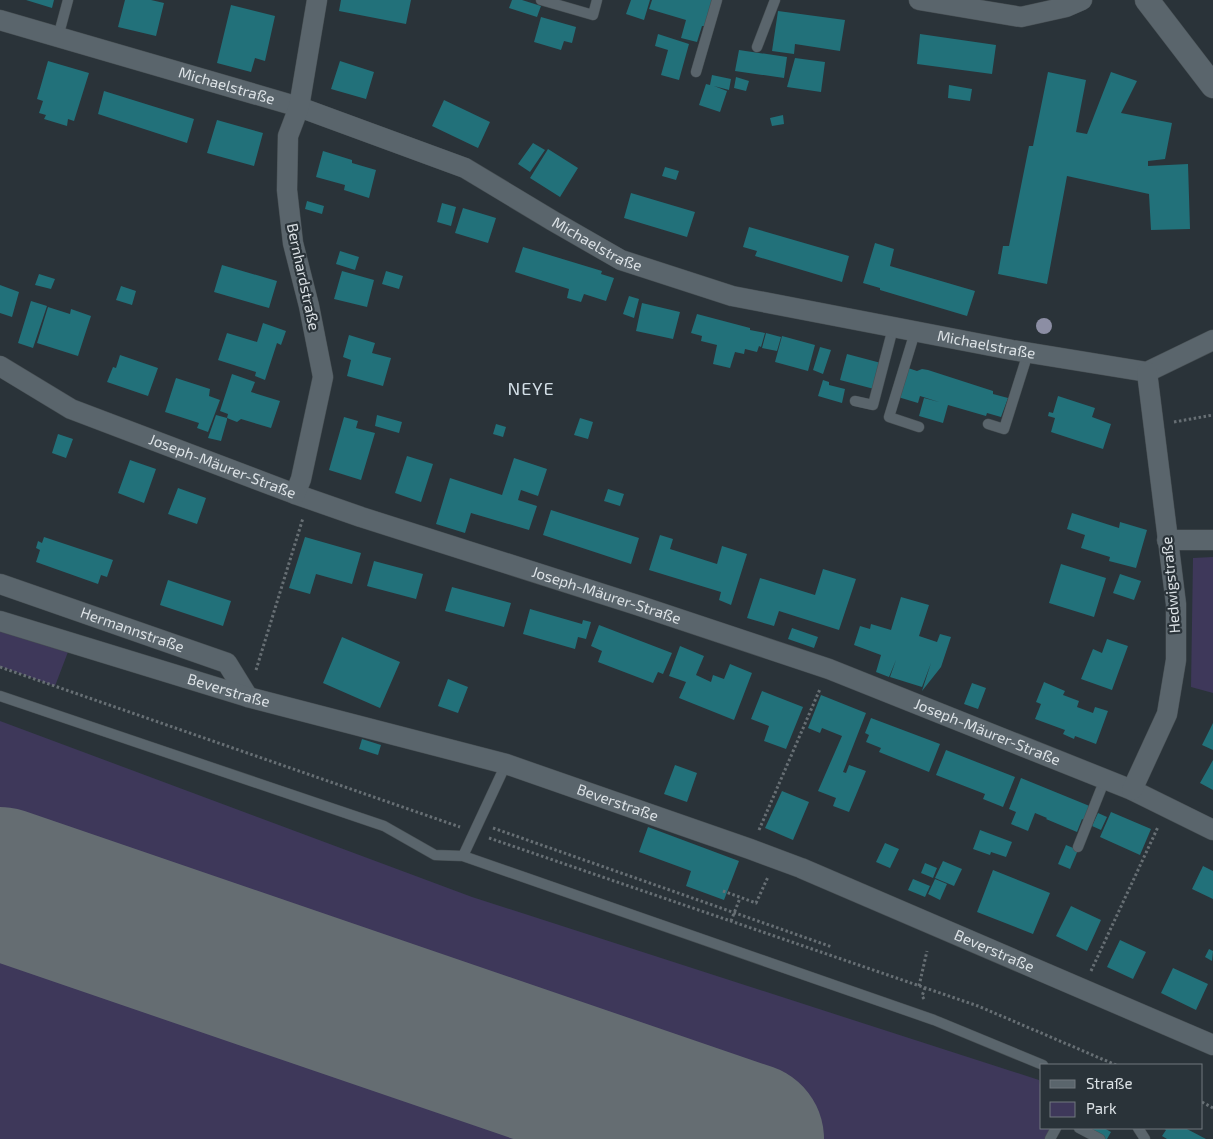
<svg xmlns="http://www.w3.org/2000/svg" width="1213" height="1139" font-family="'Exo 2',sans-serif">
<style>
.green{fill:#3e385a}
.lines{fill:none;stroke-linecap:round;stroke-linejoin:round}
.runway{stroke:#656d72;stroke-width:152}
.building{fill:#22717a}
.service-casing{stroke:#474f53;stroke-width:11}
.minor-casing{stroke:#474f53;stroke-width:21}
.tertiary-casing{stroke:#474f53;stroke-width:25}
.path{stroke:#676f74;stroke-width:3;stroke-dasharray:2.5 2.5;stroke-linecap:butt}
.service{stroke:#5a656c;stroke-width:10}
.minor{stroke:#5a656c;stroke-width:20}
.tertiary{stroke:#5a656c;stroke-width:24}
.tree{fill:#8c8ea4}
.labels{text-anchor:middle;stroke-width:4.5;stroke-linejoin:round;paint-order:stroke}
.street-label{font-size:15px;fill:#dce2e6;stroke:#2a3339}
.quarter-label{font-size:18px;letter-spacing:1px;fill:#d3dfe7;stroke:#2a3339}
</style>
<rect width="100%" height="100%" fill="#2a3339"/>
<path class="green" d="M1213 557V693L1191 687 1193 558Z
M0 621 71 644 55 686 0 666Z
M0 721 472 897 1039 1080 1042 1094V1128H1049L1050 1132 1046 1139H0Z"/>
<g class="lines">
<path class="runway" d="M0 883 748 1139"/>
</g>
<path class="building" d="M26 0H54L52 8Z
M125 0H151L164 3 156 36 118 27Z
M341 0H411L406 24 339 11Z
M512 0H522L541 6 537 17 509 8Z
M631 0H650L644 20 626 14Z
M652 0H712L705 26H702L697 42 681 38 686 20 649 9Z
M231 5 275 16 265 61 255 58 251 72 217 63Z
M778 11 845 20 840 51 795 44 794 54 772 51Z
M541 17 576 27 572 43 564 41 561 50 534 42Z
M658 34 689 44 679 80 661 75 668 50 655 46Z
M920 34 996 45 992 74 917 64Z
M739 50 787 57 784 78 735 71Z
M795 58 825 62 821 92 787 87Z
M48 61 89 73 74 121 68 119 67 126 44 119 46 115 39 113 43 101 37 99Z
M340 61 374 72 366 99 331 89Z
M1048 72 1086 80 1076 132 1087 134 1111 72 1137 81 1121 113 1172 123 1165 159 1148 161V166L1188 164 1190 229 1151 230 1149 194 1067 176 1047 284 998 274 1003 246H1009L1029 146H1033Z
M712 75 731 79 729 90 714 86 727 91 720 112 699 105 706 84 710 85Z
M736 77 749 81 746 91 734 88Z
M949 85 972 89 970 101 948 98Z
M104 91 194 119 187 143 98 114Z
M444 100 490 122 478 148 432 126Z
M783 115 784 124 772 126 770 118Z
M217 120 263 133 254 166 207 153Z
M533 143 545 150 530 172 518 164Z
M548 149 578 168 560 197 530 178Z
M323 151 352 160V163L376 170 369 198 344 190 345 185 316 177Z
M665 167 679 171 676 180 662 176Z
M631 193 695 212 687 237 624 218Z
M307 201 324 206 322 214 305 209Z
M442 203 456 207 451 226 437 222Z
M463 208 496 218 488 243 455 233Z
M749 227 849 256 842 282 755 256 757 251 743 247Z
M875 243 894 249 890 266 975 291 967 316 880 290V288L863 283Z
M523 247 602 271 601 274 614 278 606 301 584 294 581 302 567 298 569 289 515 272Z
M340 251 359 257 355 270 336 264Z
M222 265 277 281 269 308 214 292Z
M342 271 374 280 367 307 334 299Z
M386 271 403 276 399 289 382 284Z
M39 274 55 279 51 289 35 285Z
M0 285 19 292 12 317 0 313Z
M121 286 136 291 132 305 116 300Z
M629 296 639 299 634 318 623 314Z
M31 301 47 306 33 348 18 343Z
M642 303 680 312 673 339 636 331Z
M48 307 70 314 71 309 91 316 78 356 37 343Z
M697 314 750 328V330L765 333 761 347 759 346 757 352 745 349 744 354 735 352 730 368 713 364 717 345 701 341 702 336 691 333Z
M263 323 286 331 281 345 277 343 265 380 255 376 256 372 218 360 227 333 257 342Z
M766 333 781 337 777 351 762 348Z
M349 335 375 343 372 353 391 358 383 386 347 376 351 360 343 357Z
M782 336 815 345 808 371 775 362Z
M820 347 831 350 823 374 813 370Z
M847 354 881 363 874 389 840 380Z
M120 355 158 368 148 396 107 382 113 367 116 368Z
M908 368 917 371 922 369 928 370 993 391V394L1008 398 1001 417 987 413 986 416 948 405 943 423 919 416 924 398 939 402 920 396 918 403 898 397Z
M232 374 255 382 251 392 280 401 271 428 241 419 237 422 227 418V420L221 441 208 438 216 415 227 418 228 414 220 411Z
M176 378 210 389 209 396 220 400 208 432 197 428 199 423 165 412Z
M823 380 829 382V385L845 389 842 403 818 396Z
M1058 396 1095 408 1092 417 1111 424 1103 449 1051 432 1055 418 1048 416 1049 412 1053 413Z
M377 415 402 422 399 433 375 426Z
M344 417 358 421 356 428 375 433 361 480 329 470Z
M580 418 593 422 588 439 574 435Z
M496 424 506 427 503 437 493 434Z
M58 434 73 439 66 458 52 453Z
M407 456 433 464 421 502 395 493Z
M514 458 547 469 538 496 521 490 518 500 537 506 529 530 471 513 465 533 436 524 450 478 502 495Z
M130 460 156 469 144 503 118 493Z
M178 488 206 498 197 524 168 514Z
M608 489 624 494 620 506 604 501Z
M551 510 639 538 631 564 543 535Z
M1072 513 1119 528 1120 522 1147 530 1136 568 1109 561 1110 557 1081 548 1085 535 1067 529Z
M660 535 673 539 670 549 717 564 722 546 747 554 731 605 719 600 721 592 649 570Z
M44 537 113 560 107 577 101 575 98 584 36 562 40 550 36 548 38 541 42 543Z
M305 537 361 553 352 584 316 574 310 594 289 588Z
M374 561 423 574 416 599 367 586Z
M1061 564 1106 578 1094 617 1049 603Z
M823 569 856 579 839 630 779 611 774 626 747 618 760 578 815 595Z
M1120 574 1141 581 1134 600 1113 593Z
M168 580 231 601 223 626 160 605Z
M452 587 511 603 504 627 445 611Z
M901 597 929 605 919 636 937 642 940 634 951 637 941 667 922 691 931 663 922 687 890 677 896 660 889 677 876 672 881 655 854 645 860 626 870 629 871 624 891 630Z
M530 609 582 624 583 620 591 622 586 639 578 637 575 649 523 634Z
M599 625 672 653 663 674 658 672 653 683 598 662 602 651 591 646Z
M792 628 818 637 814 648 788 639Z
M342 637 400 662 380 708 323 683Z
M1107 639 1128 646 1112 690 1081 679 1093 649 1102 653Z
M680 646 704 656 696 675 711 682 713 675 724 679 730 664 752 673 734 720 679 698 686 682 669 676Z
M448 679 468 687 458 713 438 706Z
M1044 682 1065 691 1063 695 1079 701 1077 707 1093 713 1095 707 1108 711 1096 744 1075 736 1074 739 1063 734 1065 730 1035 719 1041 704 1036 702Z
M972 683 986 688 978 709 964 704Z
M762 691 803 707 786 749 764 741 769 726 751 719Z
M821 695 866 713 843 772 846 773 849 765 866 771 849 812 833 806 836 798 818 791 842 736 822 728 820 733 808 728Z
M871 718 940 744 929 772 879 752 881 748 866 742 869 735 865 733Z
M1213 723V750L1202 745Z
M362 739 381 745 378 755 359 749Z
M946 750 1015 777 1003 807 983 799 985 794 936 775Z
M1213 760V790L1200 783Z
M675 765 697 773 687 802 664 794Z
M1021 778 1092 807 1086 821 1082 819 1077 832 1046 819 1047 818 1035 813 1028 831 1011 824 1016 812 1009 809Z
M782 791 809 802 793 840 765 828Z
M1111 812 1151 829 1140 855 1100 837Z
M1098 813 1107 817 1101 830 1092 826Z
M648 827 739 861 724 900 686 886 691 871 639 852Z
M980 830 1012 842 1006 857 991 852 990 855 973 849Z
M885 843 899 849 890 868 876 862Z
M1066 845 1078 850 1070 869 1058 864Z
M943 861 962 869 954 886 935 878Z
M925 863 937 868 933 878 921 873Z
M1203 866 1213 871V899L1192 889Z
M993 870 1050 893 1033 934 977 912Z
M913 879 930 886 925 897 908 890Z
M935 879 947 884 940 900 928 894Z
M1071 906 1101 920 1087 951 1056 936Z
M1120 940 1146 952 1133 979 1107 967Z
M1209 949 1213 951 1212 961 1205 957Z
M1173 968 1208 984 1196 1010 1161 993Z
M1081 1128H1104L1111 1132 1107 1139H1101Z
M1163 1128H1185L1206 1139H1167L1162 1136 1166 1130Z"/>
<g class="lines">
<defs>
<path id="service" d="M541 0 593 15 597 0
M58 37 68 0
M757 47 775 0
M696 72 717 0
M915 332 889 417 919 427
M855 401 873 405 893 328
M988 424 1004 429 1028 353
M0 696 384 826 435 855 463 856
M506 764 463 856 934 1020 1043 1065
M1078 847 1105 779
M1079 1128 1100 1139
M1138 1128 1145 1139
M1050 1139 1056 1128"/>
<g id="minor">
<path d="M919 0 1021 17 1066 7 1082 0"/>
<path id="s1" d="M0 20 299 107 465 168 553 221 621 260 732 296 1012 350 1147 372 1213 340"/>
<path id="s2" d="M0 366 71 409 295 494 361 517 637 605 829 669 1132 790 1213 830"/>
<path d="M295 494 301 479 323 377 309 306 293 243 287 190 288 136 299 107 317 0"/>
<path d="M1167 540H1213"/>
<path id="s3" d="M0 584 227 663 248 697"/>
<path id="s4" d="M0 621 248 697 506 764 750 849 801 868 1213 1045"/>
<path d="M1132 790 1167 714 1176 660V604L1147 372"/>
</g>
<path id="tertiary" d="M1147 0 1213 86"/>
</defs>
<use href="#service" class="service-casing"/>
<use href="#minor" class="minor-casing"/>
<use href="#tertiary" class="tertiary-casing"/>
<path class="path" d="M1174 422 1213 415
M0 667 460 827
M256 670 303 518
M493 828 832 947
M759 830 820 689
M489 838 978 1006 1116 1065
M723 891 756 903 768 877
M731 921 740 898
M1091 971 1158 827
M919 986 927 951
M924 999 922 996 925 988
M1202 1102 1213 1108"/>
<use href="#service" class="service"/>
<use href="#minor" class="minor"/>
<use href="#tertiary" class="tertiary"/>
</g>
<circle class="tree" cx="1044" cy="326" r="8"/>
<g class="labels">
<g class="street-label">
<text dy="5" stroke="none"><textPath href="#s1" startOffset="236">Michaelstraße</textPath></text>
<text dy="5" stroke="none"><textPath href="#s1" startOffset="641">Michaelstraße</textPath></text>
<text transform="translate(303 277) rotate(78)" y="5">Bernhardstraße</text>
<text dy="5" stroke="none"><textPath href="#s1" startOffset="1045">Michaelstraße</textPath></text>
<text dy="5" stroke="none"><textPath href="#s2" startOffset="245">Joseph-Mäurer-Straße</textPath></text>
<text transform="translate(1171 585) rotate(-95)" y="5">Hedwigstraße</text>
<text dy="5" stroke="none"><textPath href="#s2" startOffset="650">Joseph-Mäurer-Straße</textPath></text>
<text dy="5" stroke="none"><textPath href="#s3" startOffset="140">Hermannstraße</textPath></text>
<text dy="5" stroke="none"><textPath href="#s4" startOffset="239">Beverstraße</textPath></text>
<text dy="5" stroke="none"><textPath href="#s2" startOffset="1055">Joseph-Mäurer-Straße</textPath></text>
<text dy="5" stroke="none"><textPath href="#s4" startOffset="644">Beverstraße</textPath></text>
<text dy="5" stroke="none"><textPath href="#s4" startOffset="1049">Beverstraße</textPath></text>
</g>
<g class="quarter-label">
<text x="531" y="395">NEYE</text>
</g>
</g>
<rect x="1040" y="1064" width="162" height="65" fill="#2a3339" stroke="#71797e"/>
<rect x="1050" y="1080" width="25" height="8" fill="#5a656c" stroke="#71797e"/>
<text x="1086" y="1089" font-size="15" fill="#dce2e6">Straße</text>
<rect x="1050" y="1102" width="25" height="15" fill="#3e385a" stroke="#71797e"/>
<text x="1086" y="1114" font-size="15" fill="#dce2e6">Park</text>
</svg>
